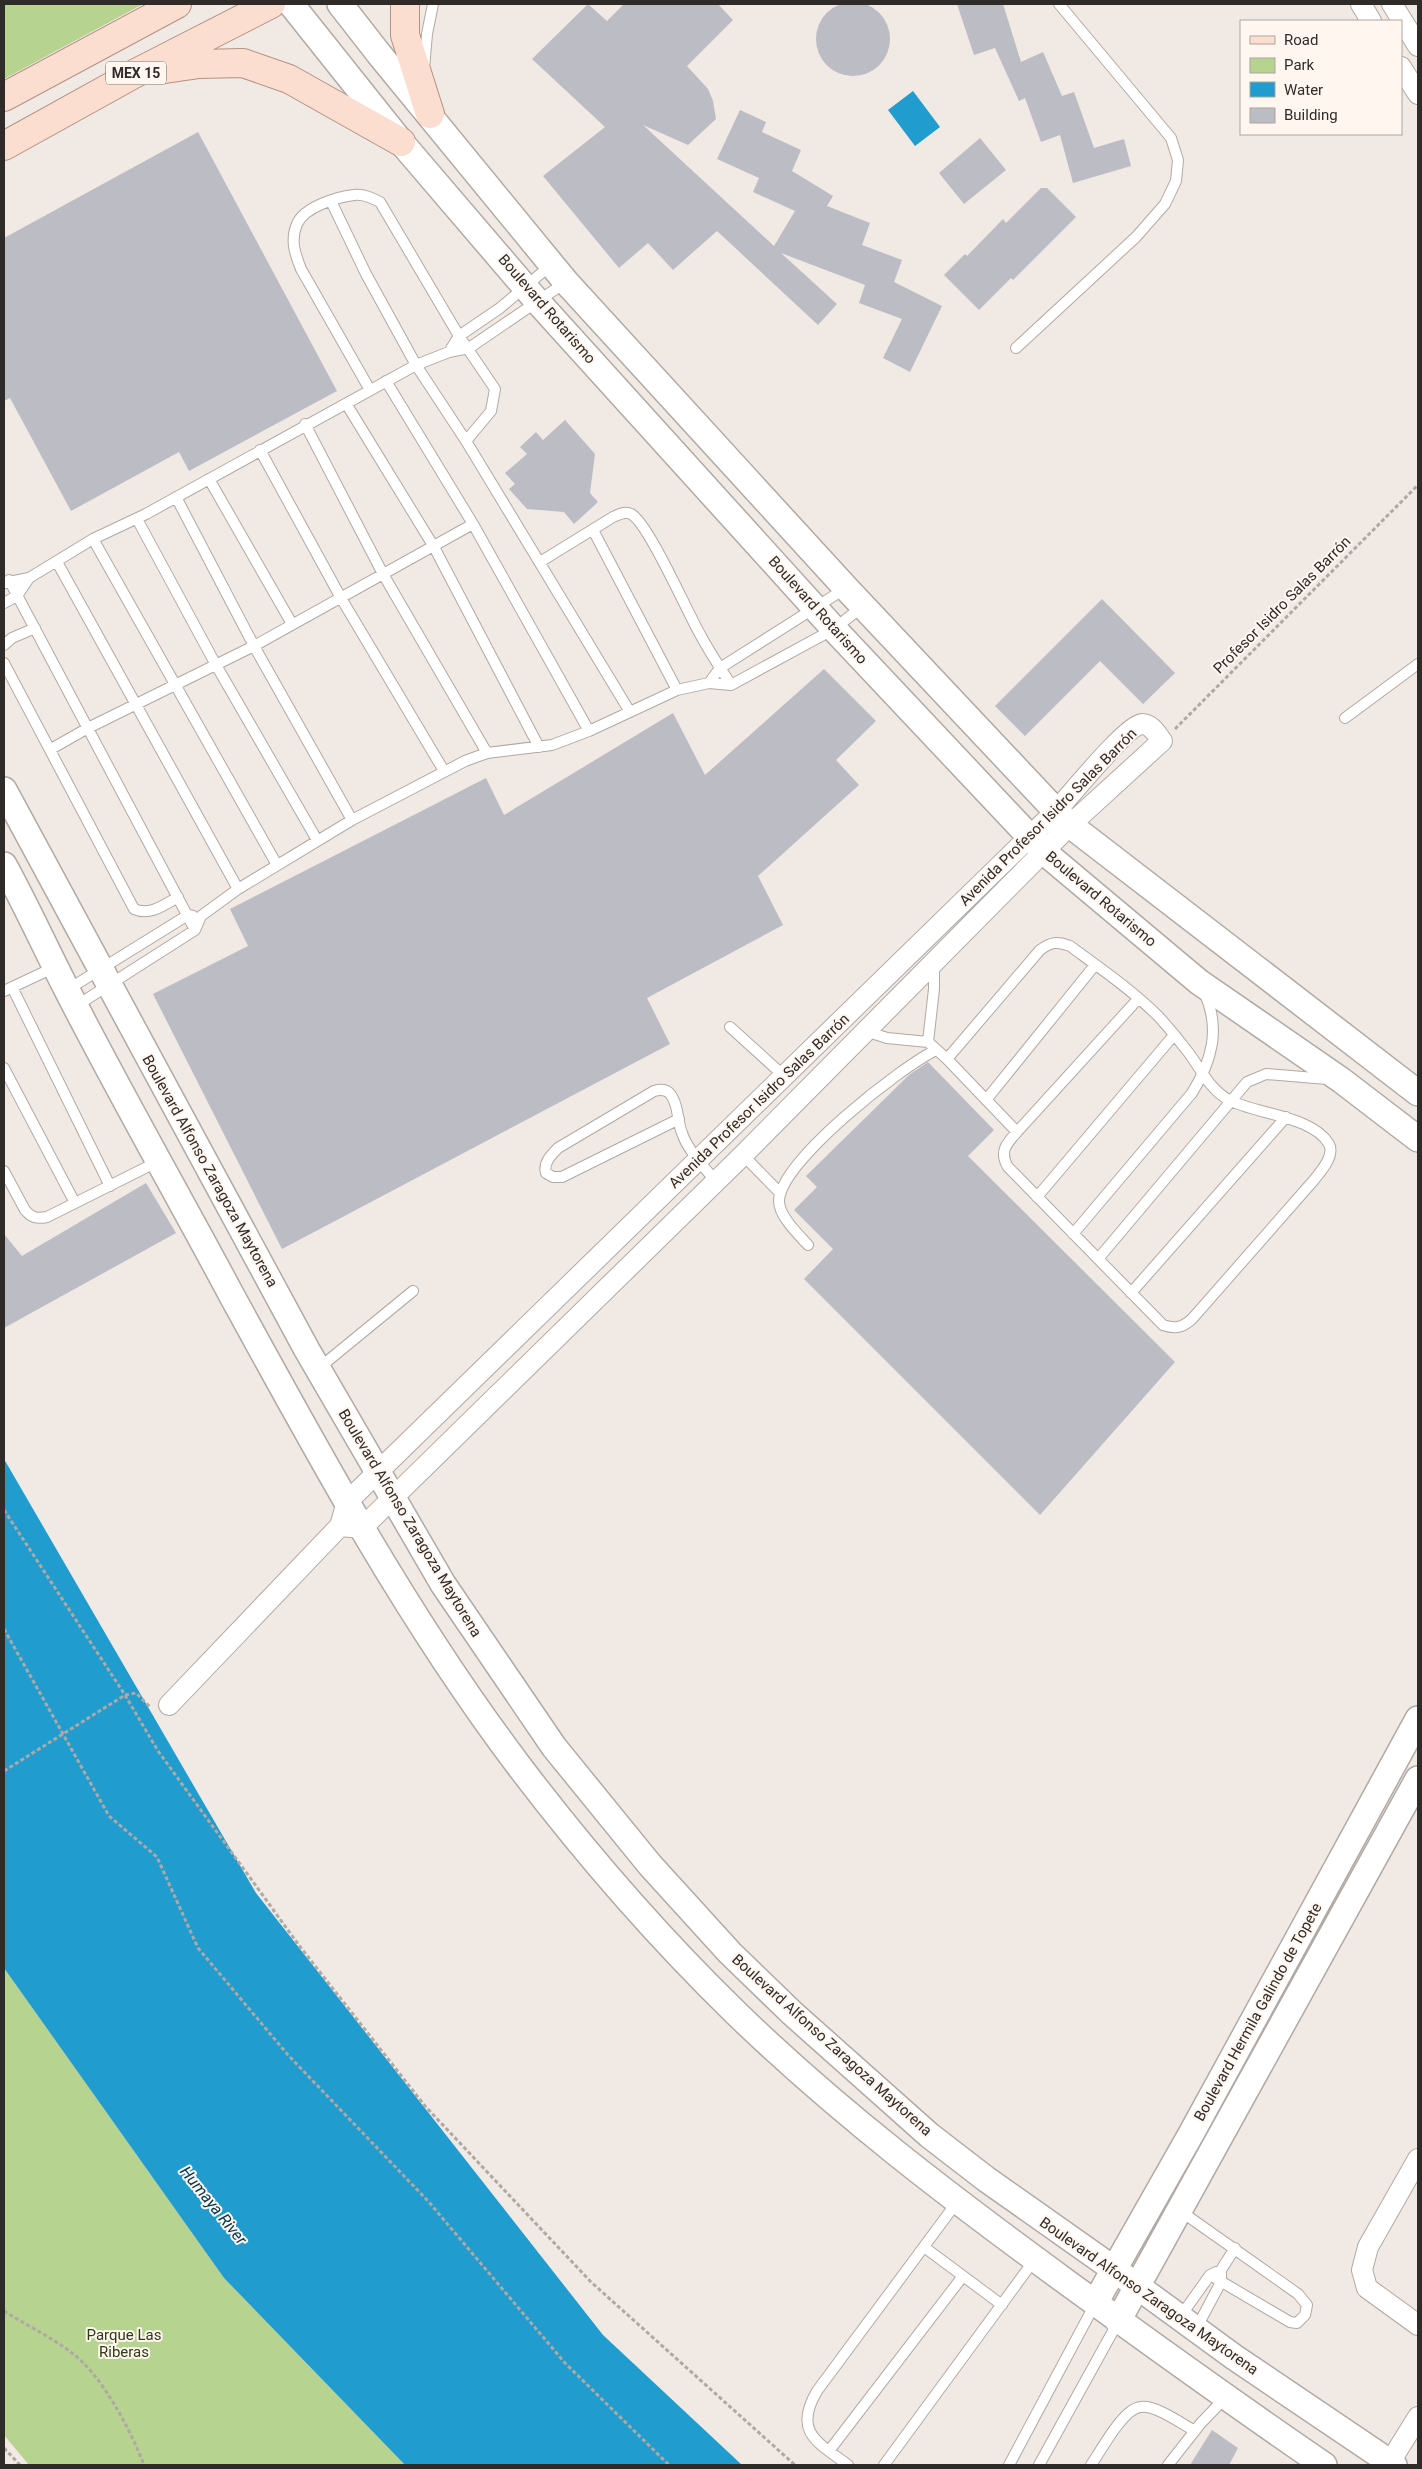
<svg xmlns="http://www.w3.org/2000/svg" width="1422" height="2469" font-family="Roboto,sans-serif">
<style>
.green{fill:#b7d390}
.water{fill:#219cce}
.building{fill:#bcbcc5}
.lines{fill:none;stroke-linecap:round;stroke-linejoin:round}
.service-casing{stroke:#b1a9a3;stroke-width:12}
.minor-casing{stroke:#b1a9a3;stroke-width:22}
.tertiary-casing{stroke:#b1a9a3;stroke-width:28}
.primary-casing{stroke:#b39183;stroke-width:30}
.path{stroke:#afa8a4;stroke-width:3;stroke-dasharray:4 2.5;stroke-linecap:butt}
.service{stroke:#fff;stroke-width:10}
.minor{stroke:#fff;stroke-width:20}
.tertiary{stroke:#fff;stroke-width:25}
.primary{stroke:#fcded1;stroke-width:28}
.path-bridge{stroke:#afa8a4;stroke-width:3;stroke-dasharray:4 2.5;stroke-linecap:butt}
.labels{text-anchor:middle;stroke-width:4;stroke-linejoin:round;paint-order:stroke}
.shield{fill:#fff6f0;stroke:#6d6865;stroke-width:1}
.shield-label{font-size:14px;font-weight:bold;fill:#2e2b29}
.street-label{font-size:15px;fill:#2e2b29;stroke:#fff6f0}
.park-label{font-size:15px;fill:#2d3b16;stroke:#fff6f0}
.water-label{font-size:16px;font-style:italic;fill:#03364b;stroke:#fff6f0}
</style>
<rect width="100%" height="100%" fill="#f1e9e3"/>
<path class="green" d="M4 4H143L4 79Z
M4 1968 224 2278 405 2465H29L4 2435Z"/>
<path class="water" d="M913 91 940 127 915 146 888 110Z
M4 1459 256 1893 603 2335 742 2465H405L224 2278 4 1968Z"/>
<path class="building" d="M816 39a37 37 0 1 1 74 0a37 37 0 1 1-74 0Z
M588 4 607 21 624 4H718L733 20 687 66 708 89 713 101 716 119 688 145 643 125 774 246 795 211 753 192 759 178 717 159 740 110 766 122 762 132 801 150 792 171 833 196 827 206 870 223 862 245 902 260 894 282 942 306 910 372 883 358 902 319 859 303 865 285 781 253 837 304 818 325 717 231 673 270 648 243 619 268 543 176 605 127 532 59Z
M957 4H1003L1021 62 1043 52 1062 96 1074 92 1094 148 1124 139 1131 166 1073 183 1060 135 1041 142 1025 98 1019 101 995 48 974 55Z
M198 132 337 391 189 471 179 452 71 511 10 398 4 401V238Z
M980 138 1006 170 964 204 939 173Z
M1041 188H1047L1076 217 1013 280 1011 278 979 310 944 275 965 254 967 256 1003 219 1006 223Z
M565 420 595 454 590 493 598 502 574 524 564 512 527 509 509 489 515 484 505 473 527 454 520 447 536 432 543 440Z
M1102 599 1175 673 1143 704 1100 661 1025 736 995 706Z
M824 669 876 721 836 760 859 785 758 876 783 925 647 998 670 1044 282 1249 153 994 248 946 230 909 486 778 504 815 673 713 705 775Z
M928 1062 994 1130 968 1156 1175 1362 1040 1515 804 1279 833 1249 794 1210 817 1187 806 1176 909 1075Z
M146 1183 176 1233 4 1328V1234L22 1256Z
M1212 2430 1238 2448 1229 2465H1190Z"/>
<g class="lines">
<defs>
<path id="service" d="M424 68 427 34 433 4
M331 201 366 274 416 365 466 441 630 712
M1016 348 1136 237 1165 204 1176 181 1178 160 1171 138 1059 4
M449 352 459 336 500 308 552 264
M386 381 473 524
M370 390 301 269C295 254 290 240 297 224 304 207 337 197 354 195 364 194 372 198 380 202L459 336 495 389 491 411 466 441
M347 405 434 547 539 747
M305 424 383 574 487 753
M260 450 341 598 444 771
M209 479 292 624
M176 497 254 646 352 820
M137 519 216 665 317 840
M593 530 677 690
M93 539 277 865
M57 562 238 889
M540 562 613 517C619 514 625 511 631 514 648 522 689 616 701 636 710 653 721 669 731 685
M9 580 195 930
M4 583 29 578 93 539 146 514 416 365 449 352 469 348 566 282
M4 603 17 596 29 578
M4 645 12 638 35 628
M4 663 134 909C150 916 164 905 178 897
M709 683 720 668 846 588
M1345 718 1418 664
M51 749 88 728 254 646 473 524 589 731
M12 987 110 1186
M67 990 188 915 193 916
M4 991 55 967
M76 1006 195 930 201 916 238 889 352 820 465 761 487 753 552 745 589 731 677 690 709 683 731 685 834 629 863 606
M730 1027 784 1076
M865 1031 887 1038 928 1042 947 1059 1017 1132 1138 999
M928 1042 934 989V964
M947 1059 1040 950C1051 942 1057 941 1070 946 1100 968 1132 990 1159 1017 1169 1028 1179 1040 1188 1052 1201 1069 1209 1089 1229 1100 1255 1114 1313 1116 1329 1144 1335 1156 1321 1171 1314 1180L1192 1319C1182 1328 1175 1329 1163 1325L1008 1167C999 1152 1006 1144 1017 1132
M4 1068 75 1203
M986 1100 1095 965
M679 1119 562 1177H553L546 1173C543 1163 551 1155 558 1148L654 1091C661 1089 667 1089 671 1095 679 1106 677 1121 682 1133 688 1151 704 1166 715 1181
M743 1155 780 1193
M4 1171 25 1210C32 1218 37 1219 47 1217L159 1161
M1037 1197 1174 1035
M1073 1234 1192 1093C1212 1061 1221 1028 1204 992
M808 1245C798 1234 779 1216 779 1201 780 1161 901 1067 936 1050
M1098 1259 1247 1082 1266 1074 1327 1079
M1131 1293 1286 1117
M319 1368 413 1291
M1179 2210 1298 2294 1307 2305 1305 2315 1297 2323 1290 2322 1210 2275
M924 2247 1002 2305
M1180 2317 1210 2275 1216 2272
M1196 2329 1221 2282V2270L1235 2248
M829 2451 963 2276
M848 2465C817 2442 793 2432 817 2391L957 2202
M884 2465 1035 2259
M1009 2465 1095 2304
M1039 2465 1118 2322
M1091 2465C1101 2451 1123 2408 1141 2407 1156 2405 1182 2424 1195 2431
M1168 2465 1201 2423 1226 2397"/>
<path id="minor" d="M1361 4 1371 21
M1392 4 1418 46
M1401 67 1418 94
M169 1705 340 1526 347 1502 1056 811C1069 797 1127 725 1142 724 1152 724 1157 735 1162 741L1070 825 743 1155 362 1528 340 1526
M1418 2159 1368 2247 1362 2270 1367 2288 1418 2325
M1390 2462 1418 2417"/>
<path id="tertiary" d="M291 4 401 142 537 301 834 629 1044 852 1199 982 1341 1080 1418 1139
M340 4 379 54 566 282 846 588 1056 811 1070 825 1418 1093
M4 790 307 1350 443 1584 554 1747 650 1865 730 1953 792 2013 929 2135 986 2179 1115 2270 1234 2357 1394 2465
M4 865C26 905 45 947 66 988 119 1092 177 1193 232 1296 320 1457 408 1619 519 1766 585 1853 658 1937 736 2013 838 2112 950 2197 1065 2281 1150 2343 1236 2405 1324 2465
M1095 2303 1191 2134 1418 1719
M1118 2321 1418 1779"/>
<path id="primary" d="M405 4V35L430 114
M158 70 199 64 243 63 289 79 401 142
M4 97 177 4
M4 146 134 74 271 4"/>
</defs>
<use href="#service" class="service-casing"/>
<use href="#minor" class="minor-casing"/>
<use href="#tertiary" class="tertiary-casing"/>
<use href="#primary" class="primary-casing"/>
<path class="path" d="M1175 729 1418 485
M4 1510 125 1695 158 1751 301 1948 425 2106 591 2282 795 2465
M4 1629 109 1816 157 1857 198 1948 288 2055 428 2201 565 2363 669 2465
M125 1695 136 1693 150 1707
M4 2311C26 2325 51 2337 72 2353 102 2375 131 2431 144 2465
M4 2448 20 2465"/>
<use href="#service" class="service"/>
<use href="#minor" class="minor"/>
<use href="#tertiary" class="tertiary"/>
<use href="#primary" class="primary"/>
<path class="path-bridge" d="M4 1771 125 1695"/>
</g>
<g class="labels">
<rect class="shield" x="106" y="61.5" width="60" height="23" rx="4"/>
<g class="shield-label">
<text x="136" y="78">MEX 15</text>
</g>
<g class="street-label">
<text transform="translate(547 309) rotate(49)" y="5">Boulevard Rotarismo</text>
<text transform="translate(1282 605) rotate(-45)" y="5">Profesor Isidro Salas Barrón</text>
<text transform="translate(818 610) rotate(48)" y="5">Boulevard Rotarismo</text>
<text transform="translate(1048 817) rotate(-45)" y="5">Avenida Profesor Isidro Salas Barrón</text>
<text transform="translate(1101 899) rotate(40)" y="5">Boulevard Rotarismo</text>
<text transform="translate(759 1101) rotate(-44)" y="5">Avenida Profesor Isidro Salas Barrón</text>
<text transform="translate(210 1171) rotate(61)" y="5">Boulevard Alfonso Zaragoza Maytorena</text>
<text transform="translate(410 1523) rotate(59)" y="5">Boulevard Alfonso Zaragoza Maytorena</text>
<text transform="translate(1258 2012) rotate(-61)" y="5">Boulevard Hermila Galindo de Topete</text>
<text transform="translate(832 2045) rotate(42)" y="5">Boulevard Alfonso Zaragoza Maytorena</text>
<text transform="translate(1149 2296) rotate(35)" y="5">Boulevard Alfonso Zaragoza Maytorena</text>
</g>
<g class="park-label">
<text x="124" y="2340">Parque Las<tspan x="124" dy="17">Riberas</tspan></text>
</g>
<g class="water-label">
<text transform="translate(214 2205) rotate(51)" y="6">Humaya River</text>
</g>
</g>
<rect width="1422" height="2469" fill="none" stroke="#2e2b29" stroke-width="10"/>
<rect x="1240" y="20" width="162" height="115" fill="#fff6f0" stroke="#aba5a0"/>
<rect x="1250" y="36" width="25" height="8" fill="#fcded1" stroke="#aba5a0"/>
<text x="1284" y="45" font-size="15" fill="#2e2b29">Road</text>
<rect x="1250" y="58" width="25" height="15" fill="#b7d390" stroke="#aba5a0"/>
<text x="1284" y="70" font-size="15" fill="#2e2b29">Park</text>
<rect x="1250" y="82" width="25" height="15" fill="#219cce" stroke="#aba5a0"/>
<text x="1284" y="95" font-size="15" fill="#2e2b29">Water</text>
<rect x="1250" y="108" width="25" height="15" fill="#bcbcc5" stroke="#aba5a0"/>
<text x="1284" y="120" font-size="15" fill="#2e2b29">Building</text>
</svg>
